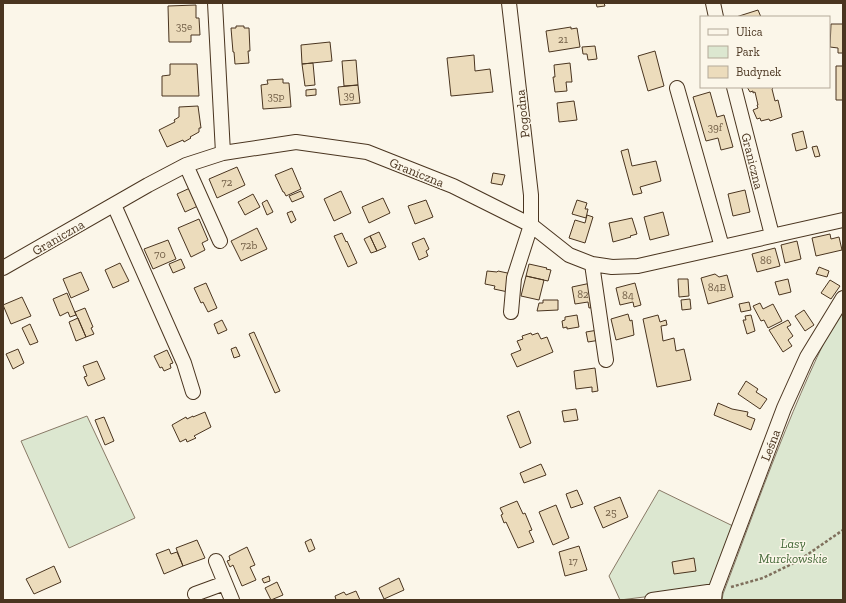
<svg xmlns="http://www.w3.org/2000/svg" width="846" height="603" font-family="'Zilla Slab',serif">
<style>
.green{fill:#dce7d0;stroke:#887966}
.building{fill:#ecdcbc;stroke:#4a3520}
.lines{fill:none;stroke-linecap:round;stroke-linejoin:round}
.minor-casing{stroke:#4a3520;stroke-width:16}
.path{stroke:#7f6f5c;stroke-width:2.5;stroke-dasharray:3 2;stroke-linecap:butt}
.minor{stroke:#fbf6e9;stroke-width:14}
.labels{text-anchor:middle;stroke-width:3;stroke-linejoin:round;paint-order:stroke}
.number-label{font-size:11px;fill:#725f47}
.street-label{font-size:13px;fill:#4a3520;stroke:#fbf6e9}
.park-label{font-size:13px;font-style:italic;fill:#436837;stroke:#fbf6e9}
</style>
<rect width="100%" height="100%" fill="#fbf6e9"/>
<path class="green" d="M843 305V600H722L723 594C760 497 794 397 843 305Z
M87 416 135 518 69 548 21 441Z
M659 490 735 527 708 589 620 600 609 576Z"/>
<path class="building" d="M596 3H604L605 6 597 7Z
M196 5V18H199L200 35H191V42H169L168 6Z
M758 10 761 17H736Z
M831 24H843V53H838V48L830 47Z
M236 26H244V28H249L250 51H248L249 63 235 64 234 52H233L231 28H236Z
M571 27V29L577 28 580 47 549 52 546 31Z
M330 42 332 61 302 64 301 45Z
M595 46 597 59 588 60 587 54H583L582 47Z
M655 51 664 86 648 91 638 56Z
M474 55 475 71 490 69 493 92 451 96 447 58Z
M356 60 358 85 344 86 342 61Z
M313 63 315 85 305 86 302 64Z
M570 63 572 82H566L567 91 555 92 553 77H555L554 65Z
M170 64H197L199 96H162V76L170 75Z
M836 66H843V100H836Z
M283 79V83H289L291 107 263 109 261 85 268 84 267 80Z
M358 85 360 103 340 105 338 87Z
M747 87H774L772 89 775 101 778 100 782 117 770 121 769 119 761 121 760 118 757 119 753 110 758 108 757 105H758L755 92 753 93V91L750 92Z
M316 89V95L306 96V90Z
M710 92 717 117 724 115 733 147 721 150 718 138 706 141 693 97Z
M574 101 577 120 559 122 557 103Z
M198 106 201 128H199V132L190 137 191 138 184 142 183 140 167 147 159 130 175 122 174 120 179 117V107Z
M803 131 807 148 796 151 792 134Z
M817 146 820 156 815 157 812 147Z
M628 149 632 166 656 161 661 181 640 187 642 193 633 195 621 151Z
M237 167 245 185 217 198 209 179Z
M292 168 301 189 286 196 284 192H283L275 175Z
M493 173 505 175 502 185 491 183Z
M190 188 198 206 185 212 177 194Z
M745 190 750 212 733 216 728 194Z
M301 191 304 197 292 202 289 196Z
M341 191 351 213 334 221 324 199Z
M253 194 260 207 245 215 238 202Z
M383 198 390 213 369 223 362 207Z
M267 200 273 212 267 215 262 203Z
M426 200 433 217 415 224 408 206Z
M577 200 587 203 585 209H588L586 218 572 214Z
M292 211 296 220 291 223 287 213Z
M663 212 669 235 650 240 644 217Z
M587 215 593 217 585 243 569 238 575 220 585 223Z
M632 218 637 234 630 236 631 237 613 242 609 223Z
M199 219 208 240 202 243 205 250 191 257 178 228Z
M257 228 267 249 241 261 231 241Z
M379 232 386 247 377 251 370 236Z
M342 233 346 242 347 241 357 263 348 267 334 236Z
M830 234 831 239 839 237 842 250 816 256 812 238Z
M370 236 377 251 371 253 364 239Z
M424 238 429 249 426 251 428 256 419 260 412 243Z
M168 240 176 259 153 269 144 249Z
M797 241 801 259 785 263 781 245Z
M775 248 780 266 757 272 752 254Z
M181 259 185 268 173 273 169 264Z
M120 263 129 281 113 288 105 270Z
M529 264 547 268 546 269 551 270 548 281 526 276Z
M819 267 829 271 827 277 816 274Z
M487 271 497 272 498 271 512 274 508 292 494 289 495 286 485 284Z
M81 272 89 290 71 298 63 279Z
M715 274 719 277 727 275 733 297 708 304 701 278Z
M526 276 544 280 539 300 521 296Z
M678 279H688L689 296 679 297Z
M788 279 791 292 779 295 775 282Z
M830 280 840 286 831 299 821 293Z
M206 283 217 308 208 312 203 302 201 303 194 288Z
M591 283 595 307 589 308 588 302 575 304 572 287Z
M635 283 641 305 634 307 633 302 620 305 616 288Z
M67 293 76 315 70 317 68 312 60 316 53 299Z
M22 297 31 316 11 324 3 305Z
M690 299 691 309 682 310 681 300Z
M543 300H558V310L537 311 539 303H543Z
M749 302 751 310 741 312 739 304Z
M760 303 763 309 773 304 782 321 768 328 764 320 761 321 753 306Z
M85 308 93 327 91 328 94 334 86 337 75 312Z
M804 310 814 325 805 331 795 316Z
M628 314 630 321 632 320 634 335 616 340 611 319Z
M577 315 579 327 567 329V327L563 328 562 321 565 320V317Z
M658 315 660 322 666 320 667 325 661 326 663 341 674 338 676 351 684 349 691 380 657 387 643 319Z
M751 315 755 331 747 334 743 320H746L745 316Z
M78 318 86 337 76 341 69 322Z
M222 320 227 330 218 334 214 324Z
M788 320 791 325 787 327 793 336 788 340 792 346 783 352 769 330Z
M30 324 38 342 30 345 22 328Z
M598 330 600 340 588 342 586 332Z
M254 332 280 391 275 393 249 334Z
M531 333 532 335 538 333 541 339 547 337 553 352 517 367 511 354 521 350 517 341 523 339 522 336Z
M236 347 240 356 234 358 231 349Z
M18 349 24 363 13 369 6 354Z
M167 350 173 363 170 364 171 368 164 371 162 367 160 368 154 356Z
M97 361 105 379 88 386 84 377 87 376 83 366Z
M595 368 598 391 592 392V387L576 389 574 371Z
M746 381 758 389 756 392 767 399 760 409 738 394Z
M718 403 732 409 748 412 747 416 755 419 751 430 714 415Z
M576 409 578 420 564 422 562 411Z
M519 411 531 443 520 448 507 416Z
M205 412 211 427 194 436 196 438 187 442 186 439 180 442 172 425 186 417 187 419 193 416V417Z
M104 417 114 441 105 445 95 420Z
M541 464 546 475 524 483 520 473Z
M577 490 583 504 571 508 566 494Z
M620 497 628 517 603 528 594 507Z
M517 501 523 514 525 513 532 530 529 531 534 542 518 548 506 522 504 523 501 515 503 514 500 508Z
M556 505 569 538 553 545 539 512Z
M311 539 315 549 309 552 305 542Z
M197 540 205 558 183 566 176 548Z
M579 546 587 570 565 576 559 552Z
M247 547 255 565 250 567 256 580 242 586 233 565 230 567 227 561 230 560 229 556Z
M169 549 171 554 177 552 183 566 164 574 156 554Z
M694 558 696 571 674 574 672 562Z
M54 566 61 582 34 594 26 579Z
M269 576 270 581 264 583 262 579Z
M399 578 404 590 384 599 379 588Z
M277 582 283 595 271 600 265 588Z
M356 591 360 600H336L335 596 344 592 346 595Z"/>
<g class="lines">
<defs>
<path id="minor" d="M215 3 223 153
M509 3 531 195V225L514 278 511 312
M713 3 716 17
M734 87 772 235
M677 88 722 247
M186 165 220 241
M114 205 184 363 193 392
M592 264 606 360
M3 268 148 185 186 165 223 153 296 142 367 152 453 186 531 225 569 255 592 264 612 267 638 266 843 220
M216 561 232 600
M195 594 225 583
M652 600 715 591
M714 600 715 591 784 408 807 357 843 298"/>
</defs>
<use href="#minor" class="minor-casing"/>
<path class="path" d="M731 587 763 578 798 561 843 530"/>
<use href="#minor" class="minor"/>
</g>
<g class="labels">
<g class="number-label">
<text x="184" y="30">35e</text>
<text x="563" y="43">21</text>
<text x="349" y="99">39</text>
<text x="276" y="100">35p</text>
<text x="715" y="131">39f</text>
<text x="227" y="186">72</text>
<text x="249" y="249">72b</text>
<text x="160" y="258">70</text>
<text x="766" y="264">86</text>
<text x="717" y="291">84B</text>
<text x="583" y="298">82</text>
<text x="628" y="299">84</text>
<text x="611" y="516">25</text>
<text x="573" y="565">17</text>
</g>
<g class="street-label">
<text transform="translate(522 114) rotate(-96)" y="5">Pogodna</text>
<text transform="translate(753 161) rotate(76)" y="5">Graniczna</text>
<text transform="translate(417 172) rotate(22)" y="5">Graniczna</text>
<text transform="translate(58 237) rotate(-30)" y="5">Graniczna</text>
<text transform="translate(770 445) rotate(-69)" y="5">Leśna</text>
</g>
<g class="park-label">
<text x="793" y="548">Lasy<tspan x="793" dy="15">Murckowskie</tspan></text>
</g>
</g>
<rect width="846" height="603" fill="none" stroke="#4a3520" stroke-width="8"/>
<rect x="700" y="16" width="130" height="72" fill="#fbf6e9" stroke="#b4a999"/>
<rect x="708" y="29" width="20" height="6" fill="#fbf6e9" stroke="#b4a999"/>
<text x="736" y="36" font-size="12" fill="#4a3520">Ulica</text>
<rect x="708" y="46" width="20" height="12" fill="#dce7d0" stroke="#b4a999"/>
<text x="736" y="56" font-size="12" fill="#4a3520">Park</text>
<rect x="708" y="66" width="20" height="12" fill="#ecdcbc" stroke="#b4a999"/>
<text x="736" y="76" font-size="12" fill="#4a3520">Budynek</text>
</svg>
